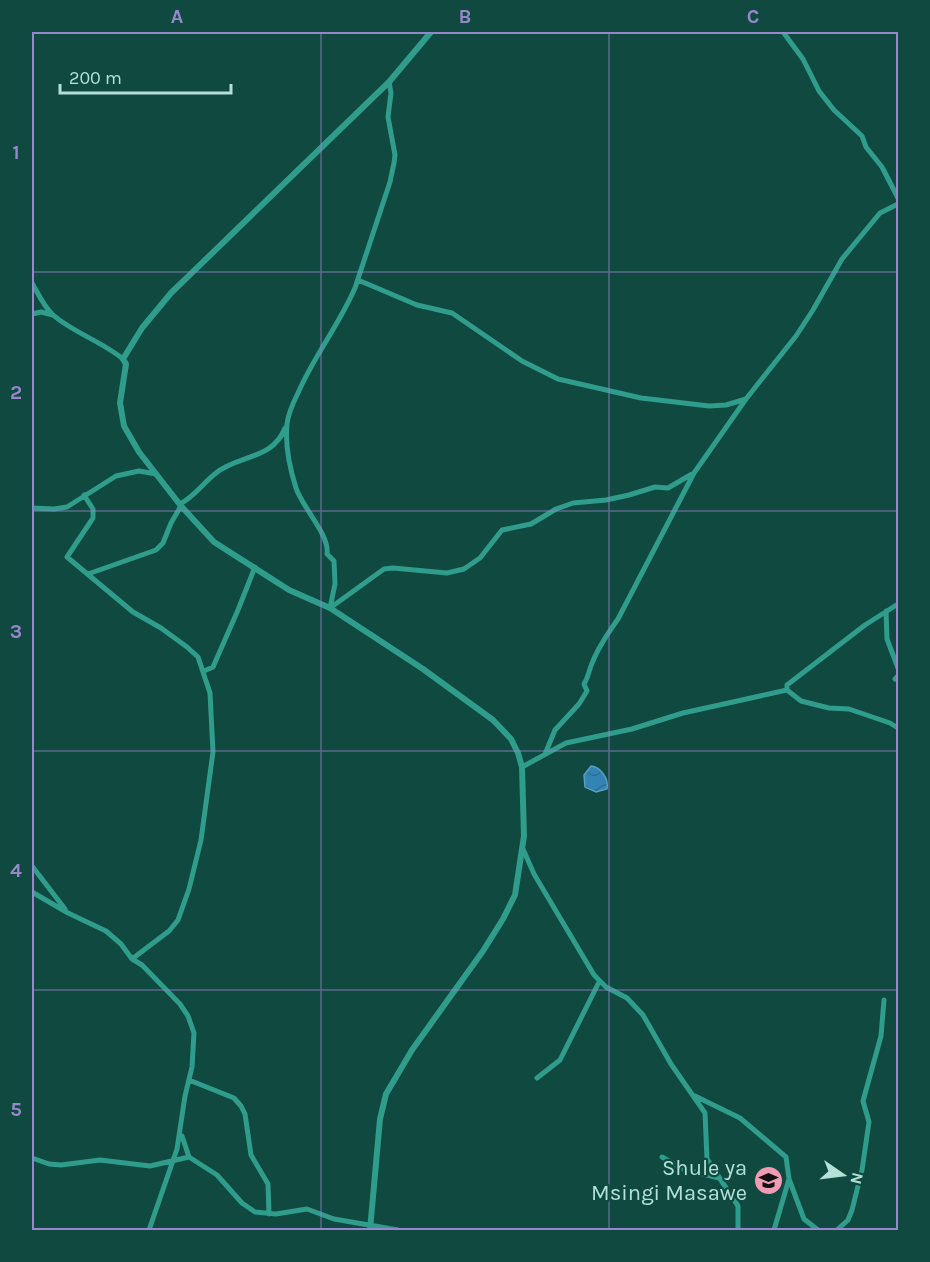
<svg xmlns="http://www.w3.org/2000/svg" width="930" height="1262" font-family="Karla,sans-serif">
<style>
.water{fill:url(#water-waves);stroke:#599fc0;stroke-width:1.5}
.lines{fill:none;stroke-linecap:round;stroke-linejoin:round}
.minor{stroke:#309c8b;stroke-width:5}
.tertiary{stroke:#309c8b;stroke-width:6}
.grid{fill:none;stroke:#9786cb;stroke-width:1.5;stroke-opacity:0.55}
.labels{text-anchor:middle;stroke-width:4.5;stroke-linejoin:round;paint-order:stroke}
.poi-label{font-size:22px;fill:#b3e1d7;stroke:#0f4940;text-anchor:end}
.neatline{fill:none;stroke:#9786cb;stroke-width:2}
.grid-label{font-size:20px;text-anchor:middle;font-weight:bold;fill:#9786cb}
</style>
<defs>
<pattern id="water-waves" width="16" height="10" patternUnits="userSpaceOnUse" patternTransform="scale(1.5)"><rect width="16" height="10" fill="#3283b6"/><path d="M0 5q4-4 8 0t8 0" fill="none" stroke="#336d8d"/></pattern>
</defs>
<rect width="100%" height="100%" fill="#0f4940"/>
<path class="water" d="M591 766C601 767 609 779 607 789L596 792 585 787 584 775Z"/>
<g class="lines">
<path class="minor" d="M783 32 803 59 819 91 834 110 862 136 866 147 882 167 898 198
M358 280 417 305 452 313 522 361 558 379 641 398 709 406 726 405 746 399
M32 283C38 293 43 305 52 314 70 331 103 342 123 359
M32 314 41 312 53 315
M84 495 93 509V518L67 557 133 612 161 628 187 647 198 657 210 693 213 752 201 840 189 889 178 920 169 931 132 959
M180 504C195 496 203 483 216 473 237 455 273 460 285 428
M32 508 54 509 67 507 116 476 139 471 156 474
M88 574 156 550 163 543 171 523 181 506
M330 608 335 584 334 561 327 554C330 535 302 507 296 488 290 469 285 444 287 424 288 414 293 403 298 393 314 356 339 325 355 288L390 182 394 163 395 155 388 117 391 93 389 82
M330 608 384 569 393 568 447 573 464 569 480 558 502 530 531 524 556 509 573 503 606 500 629 495 655 487 668 488 692 474
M886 611 887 639 898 668
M204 671 213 667 238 610 255 567
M895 679 898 676
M787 690 801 701 829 708 849 709 890 723 898 728
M545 754 555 730 579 704 587 691 584 684C589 676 589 669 593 661 599 646 608 633 618 619L694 473 746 399 796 336 813 310 842 259 880 213 898 204
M522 767 566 743 632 729 683 713 787 690V685L865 625 898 604
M523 849 534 874 594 975 606 987 627 998 643 1015 671 1064 705 1113 707 1159 738 1206V1230
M32 866 65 909
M32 892 68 913 106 931 121 944 132 959 142 965 180 1004 188 1016 194 1033 192 1067 185 1096 177 1149 149 1230
M537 1078 560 1060 599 982
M189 1080 234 1098 241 1106 245 1114 251 1155 268 1184 269 1214
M695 1096 740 1118 786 1157 789 1179 804 1219 818 1230
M182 1136 189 1157 217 1175 242 1203 255 1212 276 1214 307 1209 334 1219 398 1230
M662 1157 683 1169 719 1178
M32 1158 49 1164 61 1165 100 1160 150 1166 189 1157
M774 1230 789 1179
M837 1230 848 1220 852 1210 862 1170 869 1122 863 1101 881 1036 884 1000"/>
<path class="tertiary" d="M370 1230 380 1119 386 1094 412 1050 483 951 503 919 515 895 524 836 522 767 518 753 511 739 493 720 423 669 330 608 289 590 214 542 181 506 139 452 124 426 120 403 126 364 123 359 142 328 171 293 389 82 431 32"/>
</g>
<path class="grid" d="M321 32V1230M609 32V1230M32 272H898M32 511H898M32 751H898M32 990H898"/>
<defs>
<symbol id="school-disc" viewBox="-11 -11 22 22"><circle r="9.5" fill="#f19ab4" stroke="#0f4940"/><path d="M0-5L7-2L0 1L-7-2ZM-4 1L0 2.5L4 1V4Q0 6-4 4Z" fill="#111"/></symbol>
</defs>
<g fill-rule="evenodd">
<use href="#school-disc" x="752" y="1164" width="33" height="33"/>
</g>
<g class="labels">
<g class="poi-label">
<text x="747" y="1175">Shule ya<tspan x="747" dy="25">Msingi Masawe</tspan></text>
</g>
</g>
<rect width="930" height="1262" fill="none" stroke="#0f4940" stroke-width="66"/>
<g transform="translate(843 1175) rotate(104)" stroke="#0f4940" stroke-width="4.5" paint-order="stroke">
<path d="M0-4.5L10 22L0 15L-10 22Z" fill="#b3e1d7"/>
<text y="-9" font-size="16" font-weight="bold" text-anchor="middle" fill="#b3e1d7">N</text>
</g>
<path d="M60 84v9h171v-9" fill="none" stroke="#b3e1d7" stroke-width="3"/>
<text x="69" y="84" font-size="18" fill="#b3e1d7" stroke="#0f4940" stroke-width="4.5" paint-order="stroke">200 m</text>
<rect x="33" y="33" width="864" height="1196" class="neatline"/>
<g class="grid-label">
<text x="177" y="23">A</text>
<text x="465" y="23">B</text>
<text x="753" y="23">C</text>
<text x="16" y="159">1</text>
<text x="16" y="399">2</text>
<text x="16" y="638">3</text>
<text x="16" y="877">4</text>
<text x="16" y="1116">5</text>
</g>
</svg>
